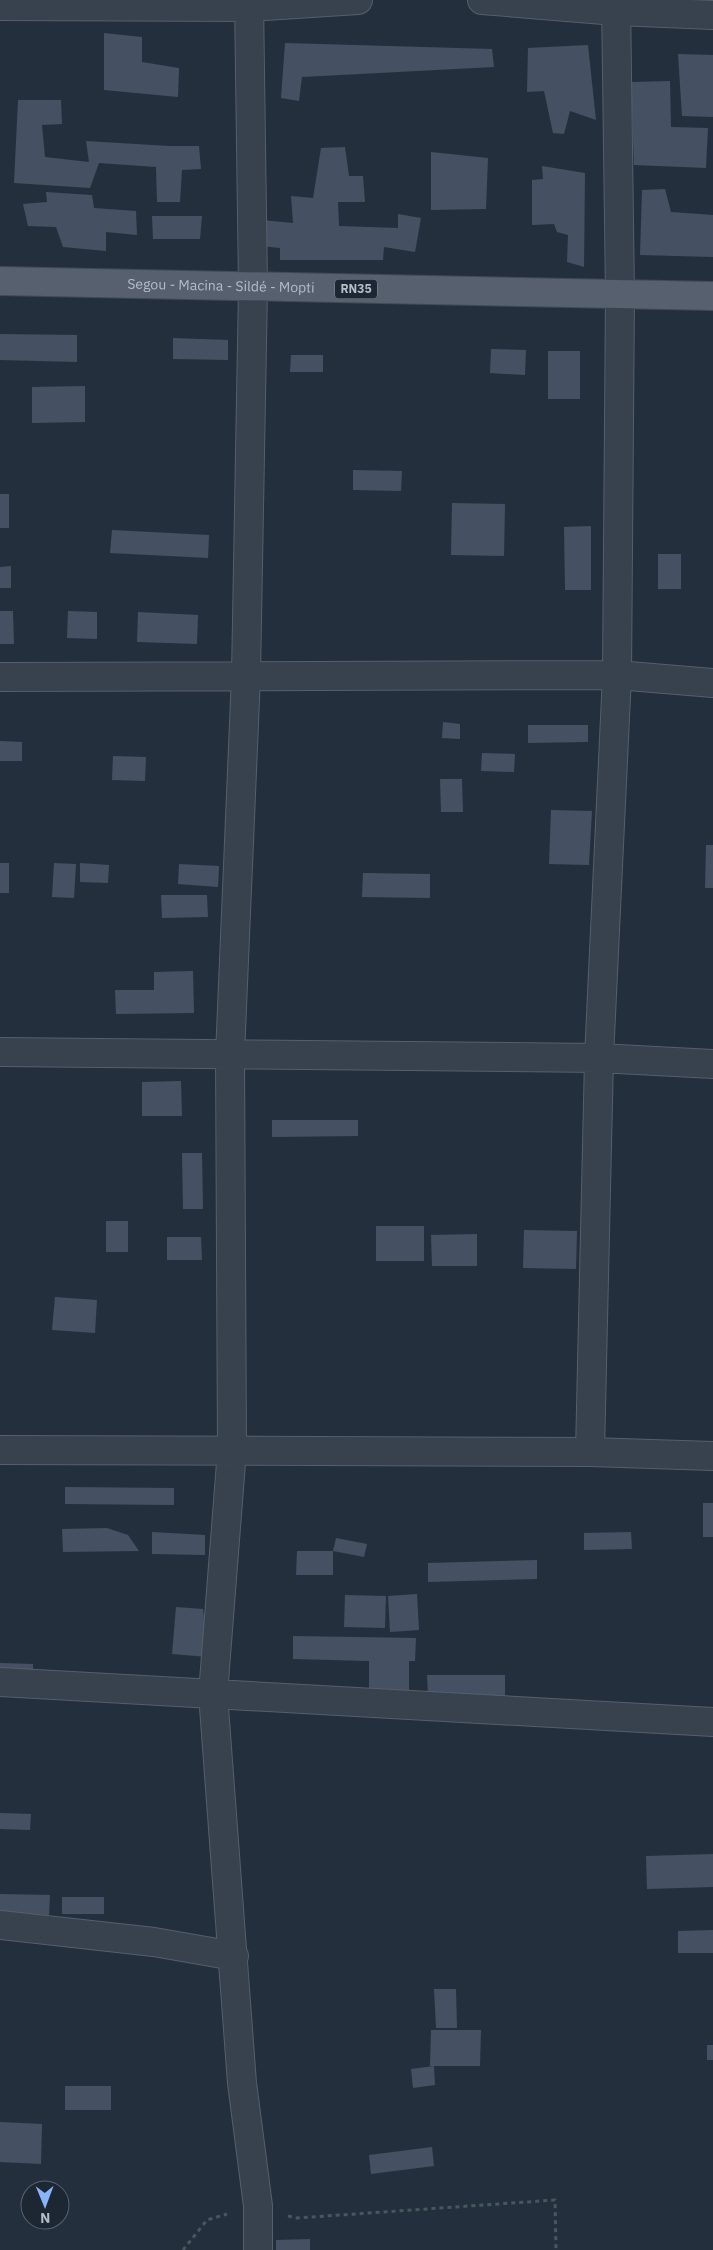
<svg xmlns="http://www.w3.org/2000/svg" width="713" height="2250" font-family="'IBM Plex Sans',sans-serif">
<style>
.building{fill:#455162}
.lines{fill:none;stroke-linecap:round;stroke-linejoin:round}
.minor-casing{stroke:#565f6c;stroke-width:30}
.primary-casing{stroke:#414a57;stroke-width:30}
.path{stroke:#44595c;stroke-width:3;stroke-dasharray:4 4;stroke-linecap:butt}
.minor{stroke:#38414e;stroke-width:28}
.primary{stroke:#56606e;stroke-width:28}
.labels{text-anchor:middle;stroke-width:4;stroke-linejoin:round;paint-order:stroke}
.shield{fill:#1d2633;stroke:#878f9c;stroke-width:1}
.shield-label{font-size:12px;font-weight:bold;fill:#b4bcc9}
.street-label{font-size:14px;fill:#b4bcc9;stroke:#1d2633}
</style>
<rect width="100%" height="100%" fill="#242f3e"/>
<path class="building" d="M104 33 142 37V62L179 68 178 97 104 90Z
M285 43 492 49 494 67 302 77 299 101 281 98Z
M588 45 596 120 570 111 564 134 553 133 544 91 527 92 528 48Z
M678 54 713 55V117L682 116Z
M670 81 671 127 708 128 706 168 634 165 631 82Z
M18 100H61L62 124 42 125 45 157 89 162 86 141 169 146H199L201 169 182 170 180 202H157L156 167 99 163 90 188 14 183Z
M345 147 349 176H363L365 202H338L339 226 398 228V214L421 218 415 252 384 247 383 260H280V248L260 246 261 220 293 223 291 196 313 198 321 148Z
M431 152 488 158 486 209 431 210Z
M542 166 585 173 584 267 567 262 568 235 557 232 554 224 532 225V180L543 179Z
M665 189 671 212 713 215V257L640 255 642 190Z
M46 192 92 195 94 208 136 211 137 235 106 232V251L63 247 56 227 28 226 23 204 47 202Z
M152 216H202L200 239H153Z
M0 334 77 335V362L0 360Z
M173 338 228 340V360L173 359Z
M491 349 526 350 525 375 490 373Z
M548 351H580V399H548Z
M291 355H323V372H290Z
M85 386V422L32 423V387Z
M353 470 402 471 401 491 353 490Z
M0 494H9V528H0Z
M452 503 505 504 504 556 451 555Z
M591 526V590H565L564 527Z
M112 530 209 535 208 558 110 553Z
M658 554H681V589H658Z
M11 566V588H0V567Z
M0 611H13L14 644H0Z
M68 611 97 612V639L67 638Z
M138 612 198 615 197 644 137 642Z
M443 722 460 724V739L442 738Z
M528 725H588V742L528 743Z
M0 741 22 742V761H0Z
M482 753 515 754 514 772 481 771Z
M113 756 146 757 145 781 112 780Z
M440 779H462L463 812H441Z
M551 810 592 811 589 865 549 864Z
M706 845H713V888H705Z
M0 863H9V893H0Z
M54 863 76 864 74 898 52 897Z
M80 863 109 865 108 883 80 882Z
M179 864 219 866 218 887 178 884Z
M363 873 430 874V898L362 897Z
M161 895H207L208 917 162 918Z
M193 971 194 1013 116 1014 115 990H154V972Z
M181 1081 182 1116H142V1082Z
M272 1120H358V1136L272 1137Z
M182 1153H202L203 1209H183Z
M106 1221H128V1252H106Z
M376 1226H424V1261H376Z
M524 1230 577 1231 576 1269 523 1268Z
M477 1234V1266H432L431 1235Z
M167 1237H201L202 1260H167Z
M55 1297 97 1300 95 1333 52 1330Z
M65 1487 174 1488V1505L65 1504Z
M703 1503H713V1537H703Z
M107 1528 128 1535 139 1551 63 1552 62 1529Z
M152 1532 205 1535V1555L152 1554Z
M631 1532 632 1549 584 1550V1533Z
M336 1538 367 1544 364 1557 333 1551Z
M297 1551H333V1575H296Z
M537 1560V1579L428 1582V1563Z
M417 1594 419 1630 390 1632 388 1596Z
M345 1595 386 1596 385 1628 344 1627Z
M176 1607 203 1609 208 1657 172 1654Z
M293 1636 416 1638 415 1661H409V1690H369V1661L293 1659Z
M0 1663 33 1664V1684L0 1683Z
M427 1675H505V1696H428Z
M0 1813 31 1814 30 1830 0 1829Z
M713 1854V1887L647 1889 646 1856Z
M0 1894 50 1895 49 1915 0 1914Z
M62 1897H104V1914H62Z
M713 1930V1953H678V1931Z
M434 1989H456L457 2028H436Z
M431 2030H481L480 2066H430Z
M707 2045H713V2060H707Z
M434 2066 435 2085 413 2088 411 2069Z
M65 2086H111V2110H65Z
M0 2122 42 2124 41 2164 0 2162Z
M432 2147 434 2166 371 2174 369 2155Z
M310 2239V2250H276V2240Z"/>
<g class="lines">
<defs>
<path id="minor" d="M249 0 253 287 246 676 230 1055 232 1450 213 1694 242 2083 258 2206V2250
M482 0 616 11 713 15
M0 6 249 7 358 0
M0 677 617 675 713 683
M0 1052 599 1058 713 1064
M0 1450 590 1452 713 1456
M590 1452 599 1058 617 675 620 295 616 0
M0 1682 713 1722
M0 1925 154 1942 234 1956"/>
<g id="primary">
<path id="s1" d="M0 281 713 296"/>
</g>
</defs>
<use href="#minor" class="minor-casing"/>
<use href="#primary" class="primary-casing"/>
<path class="path" d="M288 2216 297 2218 555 2200 556 2250
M183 2250 207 2220 227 2214"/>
<use href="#minor" class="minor"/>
<use href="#primary" class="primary"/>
</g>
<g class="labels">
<rect class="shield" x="335" y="279.5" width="42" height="19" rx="4"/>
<g class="shield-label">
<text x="356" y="293">RN35</text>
</g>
<g class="street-label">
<text dy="5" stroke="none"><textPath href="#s1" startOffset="221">Segou - Macina - Sildé - Mopti</textPath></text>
</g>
</g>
<g transform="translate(45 2205) rotate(179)"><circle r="24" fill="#1d2633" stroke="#59626f"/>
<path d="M0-4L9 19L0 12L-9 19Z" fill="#8ab4f8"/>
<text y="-8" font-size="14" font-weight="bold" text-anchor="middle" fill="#b4bcc9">N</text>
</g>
</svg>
